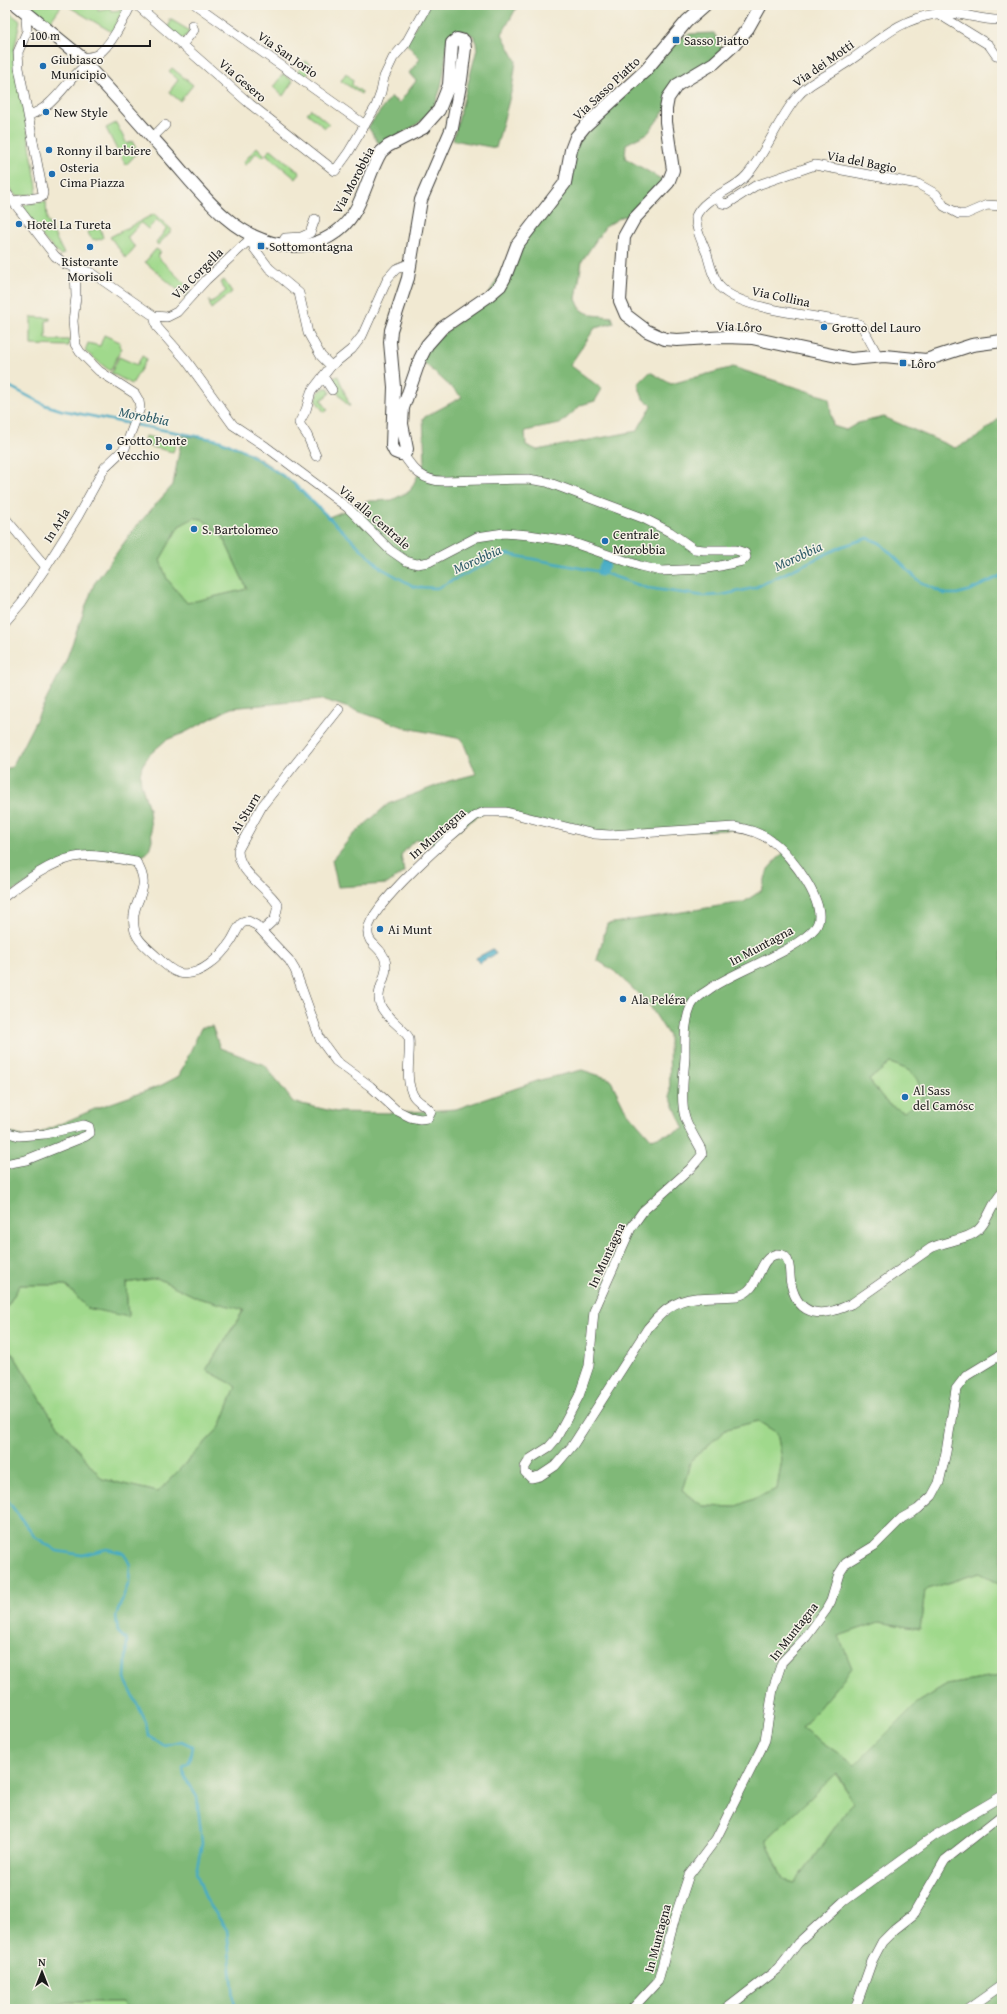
<svg xmlns="http://www.w3.org/2000/svg" width="1007" height="2014" font-family="'Gentium Book Plus',serif">
<style>
.green{fill:#a0d98c;stroke:#5e7a54}
.forest{fill:#80b978;stroke:#4e6a4a;fill-rule:evenodd}
.water{fill:#45abc5;stroke:#306470}
.lines{fill:none;stroke-linecap:round;stroke-linejoin:round}
.stream{stroke:#45abc5;stroke-width:2.5}
.canal{stroke:#45abc5;stroke-width:9}
.street-casing{stroke:#3c3b37;stroke-width:10}
.secondary-casing{stroke:#3c3b37;stroke-width:14}
.street{stroke:#fff;stroke-width:9}
.secondary{stroke:#fff;stroke-width:12}
.poi-dot{fill:#1f6fb2;stroke:#f7f3e8;stroke-width:1.5}
.labels{text-anchor:middle;stroke-width:3;stroke-linejoin:round;paint-order:stroke}
.poi-label{font-size:13px;fill:#1c1c1c;stroke:#f7f3e8;text-anchor:start}
.street-label{font-size:13px;fill:#1c1c1c;stroke:#f7f3e8}
.water-label{font-size:14px;font-style:italic;fill:#2e5c68;stroke:#f7f3e8}
</style>
<rect width="100%" height="100%" fill="#f7f3e8"/>
<filter id="ink" filterUnits="userSpaceOnUse"><feTurbulence type="fractalNoise" baseFrequency=".025" numOctaves="2"/><feDisplacementMap in="SourceGraphic" scale="8" xChannelSelector="R" yChannelSelector="G"/><feConvolveMatrix kernelMatrix="1 2 1 2 8 2 1 2 1" color-interpolation-filters="sRGB"/></filter>
<filter id="wash" filterUnits="userSpaceOnUse"><feTurbulence type="fractalNoise" baseFrequency=".012" numOctaves="4" result="noise"/><feDisplacementMap in="SourceGraphic" scale="16" xChannelSelector="R" yChannelSelector="G"/><feGaussianBlur stdDeviation="0.9" result="paint"/><feColorMatrix in="noise" values="0 0 0 0 0 0 0 0 0 0 0 0 0 0 0 0 0 1.4 0 .05"/><feComposite in="paint" operator="in"/></filter>
<g filter="url(#wash)">
<rect width="100%" height="100%" fill="#f1e9d2"/>
<path class="green" d="M28 5H62L50 22Z
M66 5H97L98 10 110 8 111 11 120 10V5H125L112 32Z
M5 9 20 21 14 51 37 187 36 194 16 196 5 182Z
M170 19 190 31 183 39H180L168 27 171 21 168 20Z
M305 61 312 66 305 79 297 73Z
M172 68 193 85 180 101 169 92 178 80 169 71Z
M346 73 353 80 352 85 362 92 361 94 341 81Z
M283 74 293 81 283 96 273 87Z
M311 109 329 124 325 128 307 113Z
M116 123 127 144 132 141 138 152 126 165 117 150 106 128Z
M257 147 265 155 262 157 256 153 246 165 243 163Z
M271 149 300 173 296 179 266 154Z
M46 201 47 220 64 254 60 255 44 239 23 207 26 204Z
M154 214 172 230 158 245 156 243 166 229 157 220 148 229 141 223 127 238 135 247 126 258 110 237Z
M100 227 103 238 97 240 92 239 87 232Z
M156 249 161 252 157 256 190 289 186 297 145 262Z
M224 280 232 292 211 309 209 301 212 302 226 291 220 283Z
M31 317 50 318V320L46 321V339H49L50 340H69V346L31 345Z
M104 335 120 342 119 346 122 348 110 371 85 351 88 343 100 346Z
M142 356 147 359 132 384 111 373 119 357 137 365Z
M338 376 350 406H348L329 380Z
M325 388H329L330 393 321 400 328 410 324 412 316 401 319 391Z
M146 436 176 443 173 452 144 445Z
M194 518 202 519 222 535 247 589 187 603 167 579 160 560 179 526Z
M890 1063C913 1071 918 1073 922 1098L904 1113 888 1104 869 1080Z
M157 1278 198 1298 244 1309 206 1370 236 1386 220 1427 158 1492 102 1479 52 1418 5 1341V1310L20 1285H66L87 1308 128 1316 126 1283Z
M758 1421 777 1433 782 1459 777 1489 734 1507 703 1506 682 1491 691 1460 727 1429Z
M979 1573 1002 1586V1674L1000 1676 947 1685 917 1703 855 1765 802 1728 851 1669 838 1636 879 1622 920 1629 925 1590Z
M836 1773 853 1802 795 1883 783 1880 766 1840Z
M67 2002H124L127 2009H52Z"/>
<path class="forest" d="M427 5H518L502 34 516 61 512 89 496 148 453 140 477 49 475 37C464 29 459 29 448 37 444 64 445 101 422 120 410 131 394 137 379 144L368 127 391 97 399 103 416 81 409 73 420 59 406 43Z
M714 33 725 54 690 76 648 133 626 144 625 158 668 183 634 219 623 216 605 227 582 261 576 299 581 310 592 315 612 317 614 323 595 328 570 365 602 389 595 401 581 405 560 424 525 431 526 445 537 450 637 431 652 405 643 399 638 384 650 372 671 384 733 367 829 398 833 426 846 430 858 423 884 417 955 448 976 438 1002 416V1586L979 1573 925 1590 920 1629 879 1622 839 1636 852 1668 802 1728 855 1765 917 1703 947 1685 1000 1676 1002 1674V2009H127L123 2002H67L52 2009H5V1341L52 1418 102 1479 158 1492 220 1427 236 1386 206 1370 244 1310 198 1298 157 1278 126 1283 128 1317 87 1308 66 1285H20L5 1310V1131L28 1138 97 1108 160 1086 179 1076 201 1028 212 1026 220 1048 265 1065 293 1102 336 1112 397 1113 456 1109 540 1080 582 1070 610 1079 625 1109 651 1139 684 1129 670 1097 669 1036 648 1003 614 971 597 960 607 924 744 902 762 890 768 869 784 852 750 829 610 835 484 812 436 845C414 836 417 838 401 855L404 872 387 884 338 887 332 860 351 837 388 804 449 781 476 774 462 739 407 728 322 699 231 708 184 733 166 740 149 755 142 766 140 775 141 784 149 809 152 840 149 850 136 862 120 859 68 860 5 896V769L12 767 65 663 94 584 134 529 173 485 182 436C194 437 208 437 219 440 262 453 298 487 329 517L369 501 392 500 410 491 425 461 423 418 462 397 420 359 423 352 487 297 513 251 562 188 571 150 668 44 690 34ZM194 518 202 519 222 535 247 589 187 603 167 579 160 560 179 526ZM890 1063C913 1071 918 1073 922 1098L904 1112 888 1104 869 1080ZM758 1421 777 1433 782 1459 777 1489 734 1507 703 1506 682 1491 691 1460 727 1429ZM837 1773 853 1802 795 1883 783 1880 766 1840Z"/>
<path class="water" d="M493 949 496 954 479 963 476 958Z"/>
<g class="lines">
<path class="stream" d="M5 384 45 405 61 410 131 424
M136 425 218 440 243 450 291 481 381 568 415 587 437 588 507 554 601 572 647 588 704 596 722 595 754 588 843 546 868 538 880 543 920 582 945 594H957L971 590 1002 575
M5 1497 34 1536 57 1551 82 1555 107 1549 124 1553 130 1565 129 1582 116 1616 118 1632 127 1641 125 1679 146 1722 148 1735 164 1745 181 1741 192 1746 189 1762 183 1767 184 1776 197 1797 202 1843 196 1872 206 1899 227 1930 235 2009"/>
<path class="canal" d="M601 572 606 563"/>
</g>
</g>
<g filter="url(#ink)">
<g class="lines">
<defs>
<path id="street" d="M137 5 250 104 335 171 348 153 376 106 381 92 384 77 393 58 406 43 427 5
M196 5 365 125
M937 13 989 45 996 55 1002 56
M182 45 194 30 192 25
M82 58C87 57 94 57 98 54 111 46 124 19 131 5
M28 115C53 110 66 80 86 65
M152 138 165 125
M5 191 55 256 65 264 92 273 154 316 157 327 186 360 233 425 265 446 348 508 390 550 406 561 417 564 429 562 477 537 504 533 529 535 568 541 640 566 661 571 701 569 720 566 742 561 746 557 745 553 736 550H704L694 549 670 532 643 518 547 482 528 479 443 481C423 481 413 470 403 454
M716 197 722 203 727 204 755 186 815 165 918 184 936 194 944 206 959 214H966L987 205 1002 206
M13 201 42 197 43 193 19 68 18 52 27 31 26 19
M252 236 254 248 269 268 299 293 308 333 321 356 331 366
M281 246 285 238 301 237 310 233 315 219
M154 316 167 317 177 312 206 280 247 242 252 236
M878 356 863 328 859 324C824 316 745 312 721 288 713 279 710 265 707 254 702 242 695 228 696 216 705 196 734 191 747 175 767 151 777 122 796 98 807 84 825 77 840 67 875 46 893 20 936 14 959 10 979 21 1002 20
M323 376 332 390
M316 456 307 435 299 423 306 410 311 392 331 366 352 349 362 336 388 278 396 269 411 263
M5 518 46 567
M5 622 22 602 46 567 78 516 105 467 125 448 140 408 139 401 135 394 99 371 80 352 75 344 73 321 76 297 75 267
M5 896C23 882 57 858 81 856 99 854 118 859 136 862 155 891 130 899 134 926 135 940 148 948 157 957 163 963 171 971 179 973 200 978 221 956 231 941 235 935 237 928 242 923L248 921 256 925 289 960 295 970 320 1039 336 1061 370 1086 396 1110 410 1117 420 1119 428 1118 431 1112C426 1105 417 1102 413 1095 404 1078 411 1056 409 1038 402 1026 384 1017 380 1004 375 989 390 975 385 960 382 947 366 944 368 930 371 904 453 833 475 816L484 812H506L594 834 610 835 734 827C749 829 761 833 773 842 790 854 832 908 815 928 795 952 739 969 711 988 703 994 695 997 691 1006 684 1022 685 1040 685 1057 684 1074 680 1101 685 1117 688 1128 696 1139 701 1149L702 1155 690 1169 643 1211 631 1228 594 1311 589 1366 579 1396 556 1439 549 1447 530 1459 525 1467V1472L531 1478 540 1476 555 1466 573 1445 648 1328C678 1291 695 1299 737 1296 762 1291 756 1258 777 1254 781 1254 785 1255 787 1259 791 1267 789 1276 791 1284 799 1319 824 1317 851 1304L931 1248C944 1241 968 1240 978 1230 989 1220 991 1204 1002 1193
M262 931 275 919 278 905C267 887 238 873 238 850L262 806 339 709
M5 1132 19 1136 45 1134 84 1125 89 1127 90 1133 86 1136 26 1160 5 1164
M632 2009 658 1981 676 1914 689 1875 716 1839 761 1749 765 1740 773 1689 782 1662 806 1637 826 1610 831 1601 839 1574 846 1563 874 1546 902 1518 918 1509 932 1496 939 1483 946 1452 956 1389 966 1376 1002 1354
M726 2009 778 1969 798 1943 843 1902 934 1836 1002 1796
M855 2009 872 1961 882 1942 894 1930 913 1915 945 1860 1002 1815
M968 2009 1002 1985"/>
<path id="secondary" d="M17 5 82 58 86 65C114 94 139 123 166 153 185 174 203 198 225 217 257 245 305 259 340 229 363 210 366 177 381 152L388 146 423 128 439 110 449 85 452 43 457 39 464 41 465 48 461 80 452 128 421 200 408 278 391 330 390 342 394 387 392 446 395 452 400 454 405 453 407 449 402 424 403 408 420 359 427 345 442 328 487 297 500 286 505 277 517 245 565 183 571 150 576 137 585 126 646 70 687 21 705 5
M761 5 748 28 735 44 714 63 677 85 668 98 666 109V122L673 170 668 183 634 219 624 237 620 301 626 315 647 331 665 339 677 340 726 337 752 338 851 359 884 356 926 360 972 345 1002 341"/>
</defs>
<use href="#street" class="street-casing"/>
<use href="#secondary" class="secondary-casing"/>
<use href="#street" class="street"/>
<use href="#secondary" class="secondary"/>
</g>
</g>
<g class="poi-dot">
<rect x="672" y="36" width="8" height="8" rx="2"/>
<circle cx="43" cy="66" r="4"/>
<circle cx="46" cy="112" r="4"/>
<circle cx="49" cy="150" r="4"/>
<circle cx="52" cy="174" r="4"/>
<circle cx="19" cy="224" r="4"/>
<rect x="257" y="242" width="8" height="8" rx="2"/>
<circle cx="90" cy="247" r="4"/>
<circle cx="824" cy="327" r="4"/>
<rect x="899" y="359" width="8" height="8" rx="2"/>
<circle cx="109" cy="447" r="4"/>
<circle cx="194" cy="529" r="4"/>
<circle cx="605" cy="541" r="4"/>
<circle cx="380" cy="929" r="4"/>
<circle cx="623" cy="999" r="4"/>
<circle cx="905" cy="1097" r="4"/>
</g>
<g class="labels">
<g class="poi-label">
<text x="684" y="45">Sasso Piatto</text>
<text x="51" y="64">Giubiasco<tspan x="51" dy="15">Municipio</tspan></text>
<text x="54" y="117">New Style</text>
<text x="57" y="155">Ronny il barbiere</text>
<text x="60" y="172">Osteria<tspan x="60" dy="15">Cima Piazza</tspan></text>
<text x="27" y="229">Hotel La Tureta</text>
<text x="269" y="251">Sottomontagna</text>
<text x="90" y="266" text-anchor="middle">Ristorante<tspan x="90" dy="15">Morisoli</tspan></text>
<text x="832" y="332">Grotto del Lauro</text>
<text x="911" y="368">Lôro</text>
<text x="117" y="445">Grotto Ponte<tspan x="117" dy="15">Vecchio</tspan></text>
<text x="202" y="534">S. Bartolomeo</text>
<text x="613" y="539">Centrale<tspan x="613" dy="15">Morobbia</tspan></text>
<text x="388" y="934">Ai Munt</text>
<text x="631" y="1004">Ala Peléra</text>
<text x="913" y="1095">Al Sass<tspan x="913" dy="15">del Camósc</tspan></text>
</g>
<g class="street-label">
<text transform="translate(288 54) rotate(35)" y="5">Via San Jorio</text>
<text transform="translate(823 63) rotate(-35)" y="5">Via dei Motti</text>
<text transform="translate(243 80) rotate(41)" y="5">Via Gesero</text>
<text transform="translate(606 88) rotate(-43)" y="5">Via Sasso Piatto</text>
<text transform="translate(862 161) rotate(11)" y="5">Via del Bagio</text>
<text transform="translate(353 180) rotate(-62)" y="5">Via Morobbia</text>
<text transform="translate(197 273) rotate(-45)" y="5">Via Corgella</text>
<text transform="translate(781 296) rotate(12)" y="5">Via Collina</text>
<text transform="translate(739 326) rotate(2)" y="5">Via Lôro</text>
<text transform="translate(375 517) rotate(41)" y="5">Via alla Centrale</text>
<text transform="translate(56 525) rotate(-58)" y="5">In Arla</text>
<text transform="translate(245 813) rotate(-59)" y="5">Ai Sturn</text>
<text transform="translate(437 833) rotate(-41)" y="5">In Muntagna</text>
<text transform="translate(761 945) rotate(-28)" y="5">In Muntagna</text>
<text transform="translate(606 1255) rotate(-65)" y="5">In Muntagna</text>
<text transform="translate(793 1631) rotate(-52)" y="5">In Muntagna</text>
<text transform="translate(657 1938) rotate(-75)" y="5">In Muntagna</text>
</g>
<g class="water-label">
<text transform="translate(144 416) rotate(11)" y="5">Morobbia</text>
<text transform="translate(798 556) rotate(-25)" y="5">Morobbia</text>
<text transform="translate(477 559) rotate(-24)" y="5">Morobbia</text>
</g>
</g>
<rect width="1007" height="2014" fill="none" stroke="#f7f3e8" stroke-width="20"/>
<g transform="translate(42 1972)" stroke="#f7f3e8" stroke-width="3" paint-order="stroke">
<path d="M0-3L7 15L0 10L-7 15Z" fill="#1c1c1c"/>
<text y="-6" font-size="11" font-weight="bold" text-anchor="middle" fill="#1c1c1c">N</text>
</g>
<path d="M24 40v6h126v-6" fill="none" stroke="#1c1c1c" stroke-width="2"/>
<text x="30" y="40" font-size="12" fill="#1c1c1c" stroke="#f7f3e8" stroke-width="3" paint-order="stroke">100 m</text>
</svg>
